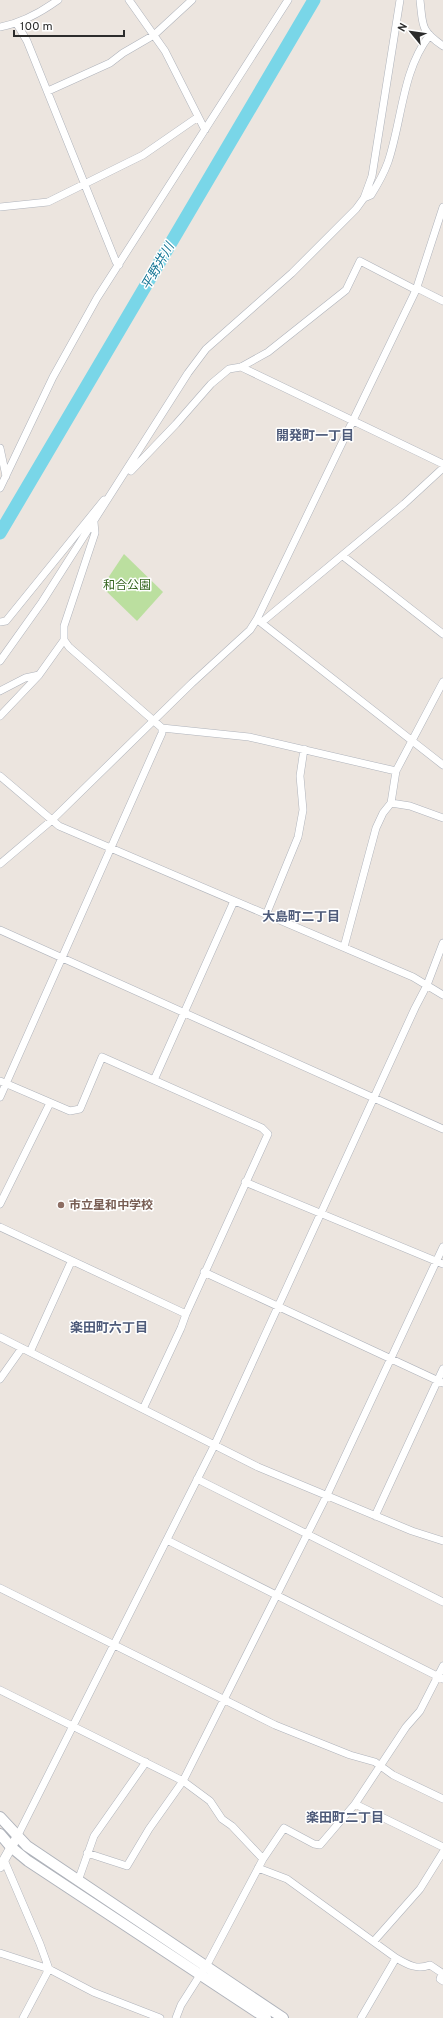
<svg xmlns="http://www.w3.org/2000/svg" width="443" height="2018" font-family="Overpass,'Noto Sans JP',sans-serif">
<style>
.green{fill:#bbdf9f}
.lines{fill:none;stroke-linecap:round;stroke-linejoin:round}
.river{stroke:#79d6e8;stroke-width:13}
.minor-casing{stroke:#afb3bb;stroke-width:8}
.tertiary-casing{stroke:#afb3bb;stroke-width:10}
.secondary-casing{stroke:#afb3bb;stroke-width:12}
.minor{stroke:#fff;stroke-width:7}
.tertiary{stroke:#fff;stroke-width:9}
.secondary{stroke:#fff;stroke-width:10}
.education-dot{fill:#8d6e63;stroke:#fff;stroke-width:1.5}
.labels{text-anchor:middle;stroke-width:3;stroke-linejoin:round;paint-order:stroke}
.park-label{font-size:12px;fill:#35651f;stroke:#fff}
.education-label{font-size:12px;font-weight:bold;fill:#785e54;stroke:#fff;text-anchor:start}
.water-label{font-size:13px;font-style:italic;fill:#167796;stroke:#fff}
.neighbourhood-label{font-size:13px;font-weight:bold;fill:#4e5b7a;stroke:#fff}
</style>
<rect width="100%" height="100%" fill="#ece5df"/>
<path class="green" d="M124 554 163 592 137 621 102 587Z"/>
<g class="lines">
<path class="river" d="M0 533 314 0"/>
<defs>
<path id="minor" d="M129 0 165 51 205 130
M420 0C423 26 420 30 443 46
M17 24 27 41 116 262 119 265
M0 27C22 23 40 13 58 0
M48 91 110 63 123 53 154 35 192 0
M364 198 371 195C378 184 384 173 388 162 402 121 402 71 429 36
M0 207 48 202 143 155 198 117
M417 288 443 301
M241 367 443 464
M0 448 6 476
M131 471 176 424 211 384 229 369 241 367 268 352 346 290 360 261 416 290
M0 488 53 377 97 298 288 0
M343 556 443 634
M259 621 443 765
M0 622 6 621 104 500
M262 622 404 504 443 468
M64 640 69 647 162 728 249 737 396 771
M0 661 42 602 188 373 206 349 292 273 356 209 364 198 372 176 400 0
M0 691 25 678 39 675 64 640V626L95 533 94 522
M0 716 39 675
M0 776 59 826 413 977 443 995
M391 803 410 806 443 818
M0 864 52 820 192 683 250 630 257 619 416 290 443 207
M266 915 298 837 303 810 300 776 304 749
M0 930 443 1129
M344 947 376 828 383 813 391 803 396 771 443 682
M154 1080 234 901
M0 1081 70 1111 80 1109 102 1057 262 1128 268 1134 186 1314 0 1227
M0 1097 162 733V728
M245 1182 443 1264
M0 1204 50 1103
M204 1272 443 1383
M0 1337 258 1467 412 1531 443 1541
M30 1352 71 1262
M0 1379 22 1348
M143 1409 181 1328 186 1314
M197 1479 443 1602
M375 1516 443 1369
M167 1540 443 1679
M0 1588 275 1725 350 1755 375 1762 393 1775 443 1799
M0 1690 183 1781 210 1801 222 1819 232 1826 263 1859
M355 1804 406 1727 420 1711 443 1666
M17 1837 215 1444 415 1008 427 985 443 943
M87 1853 127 1866 149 1829 183 1781 327 1495 443 1247
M4 1860 40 1944 49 1969 23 2018
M258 1868 287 1879 396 1958C408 1965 417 1970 430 1965L442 1973 440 1979 443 1981
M78 1881 94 1836 146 1762
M374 1941 420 1889 443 1852
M0 1953 49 1969 93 1992 160 2018
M176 2018 181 2005 209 1961 263 1859 284 1828 314 1844 320 1845 355 1804 443 1847
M361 2018 396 1958"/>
<path id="tertiary" d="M0 1867 17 1837"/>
<path id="secondary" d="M0 1817 27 1846 283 2018
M0 1834 11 1847 28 1861 266 2018"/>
</defs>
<use href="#minor" class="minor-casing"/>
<use href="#tertiary" class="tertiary-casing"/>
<use href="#secondary" class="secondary-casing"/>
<use href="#minor" class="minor"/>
<use href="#tertiary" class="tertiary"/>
<use href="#secondary" class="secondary"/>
</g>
<circle class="education-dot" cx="61" cy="1205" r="4"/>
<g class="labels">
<g class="park-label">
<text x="127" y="589">和合公園</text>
</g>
<g class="education-label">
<text x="69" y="1209">市立星和中学校</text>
</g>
<g class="water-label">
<text transform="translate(157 266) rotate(-60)" y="5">平野井川</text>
</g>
<g class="neighbourhood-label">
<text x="315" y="440">開発町一丁目</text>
<text x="301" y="921">大島町二丁目</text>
<text x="109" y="1332">楽田町六丁目</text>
<text x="345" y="1822">楽田町二丁目</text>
</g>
</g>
<g transform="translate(411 32) rotate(299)" stroke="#ffffff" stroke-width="3" paint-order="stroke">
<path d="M0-3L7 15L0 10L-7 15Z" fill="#2c2c2c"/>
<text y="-6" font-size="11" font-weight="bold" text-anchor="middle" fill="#2c2c2c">N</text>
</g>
<path d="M14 30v6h110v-6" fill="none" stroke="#2c2c2c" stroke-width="2"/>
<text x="20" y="30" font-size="12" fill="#2c2c2c" stroke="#ffffff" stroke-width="3" paint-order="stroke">100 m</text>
</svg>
